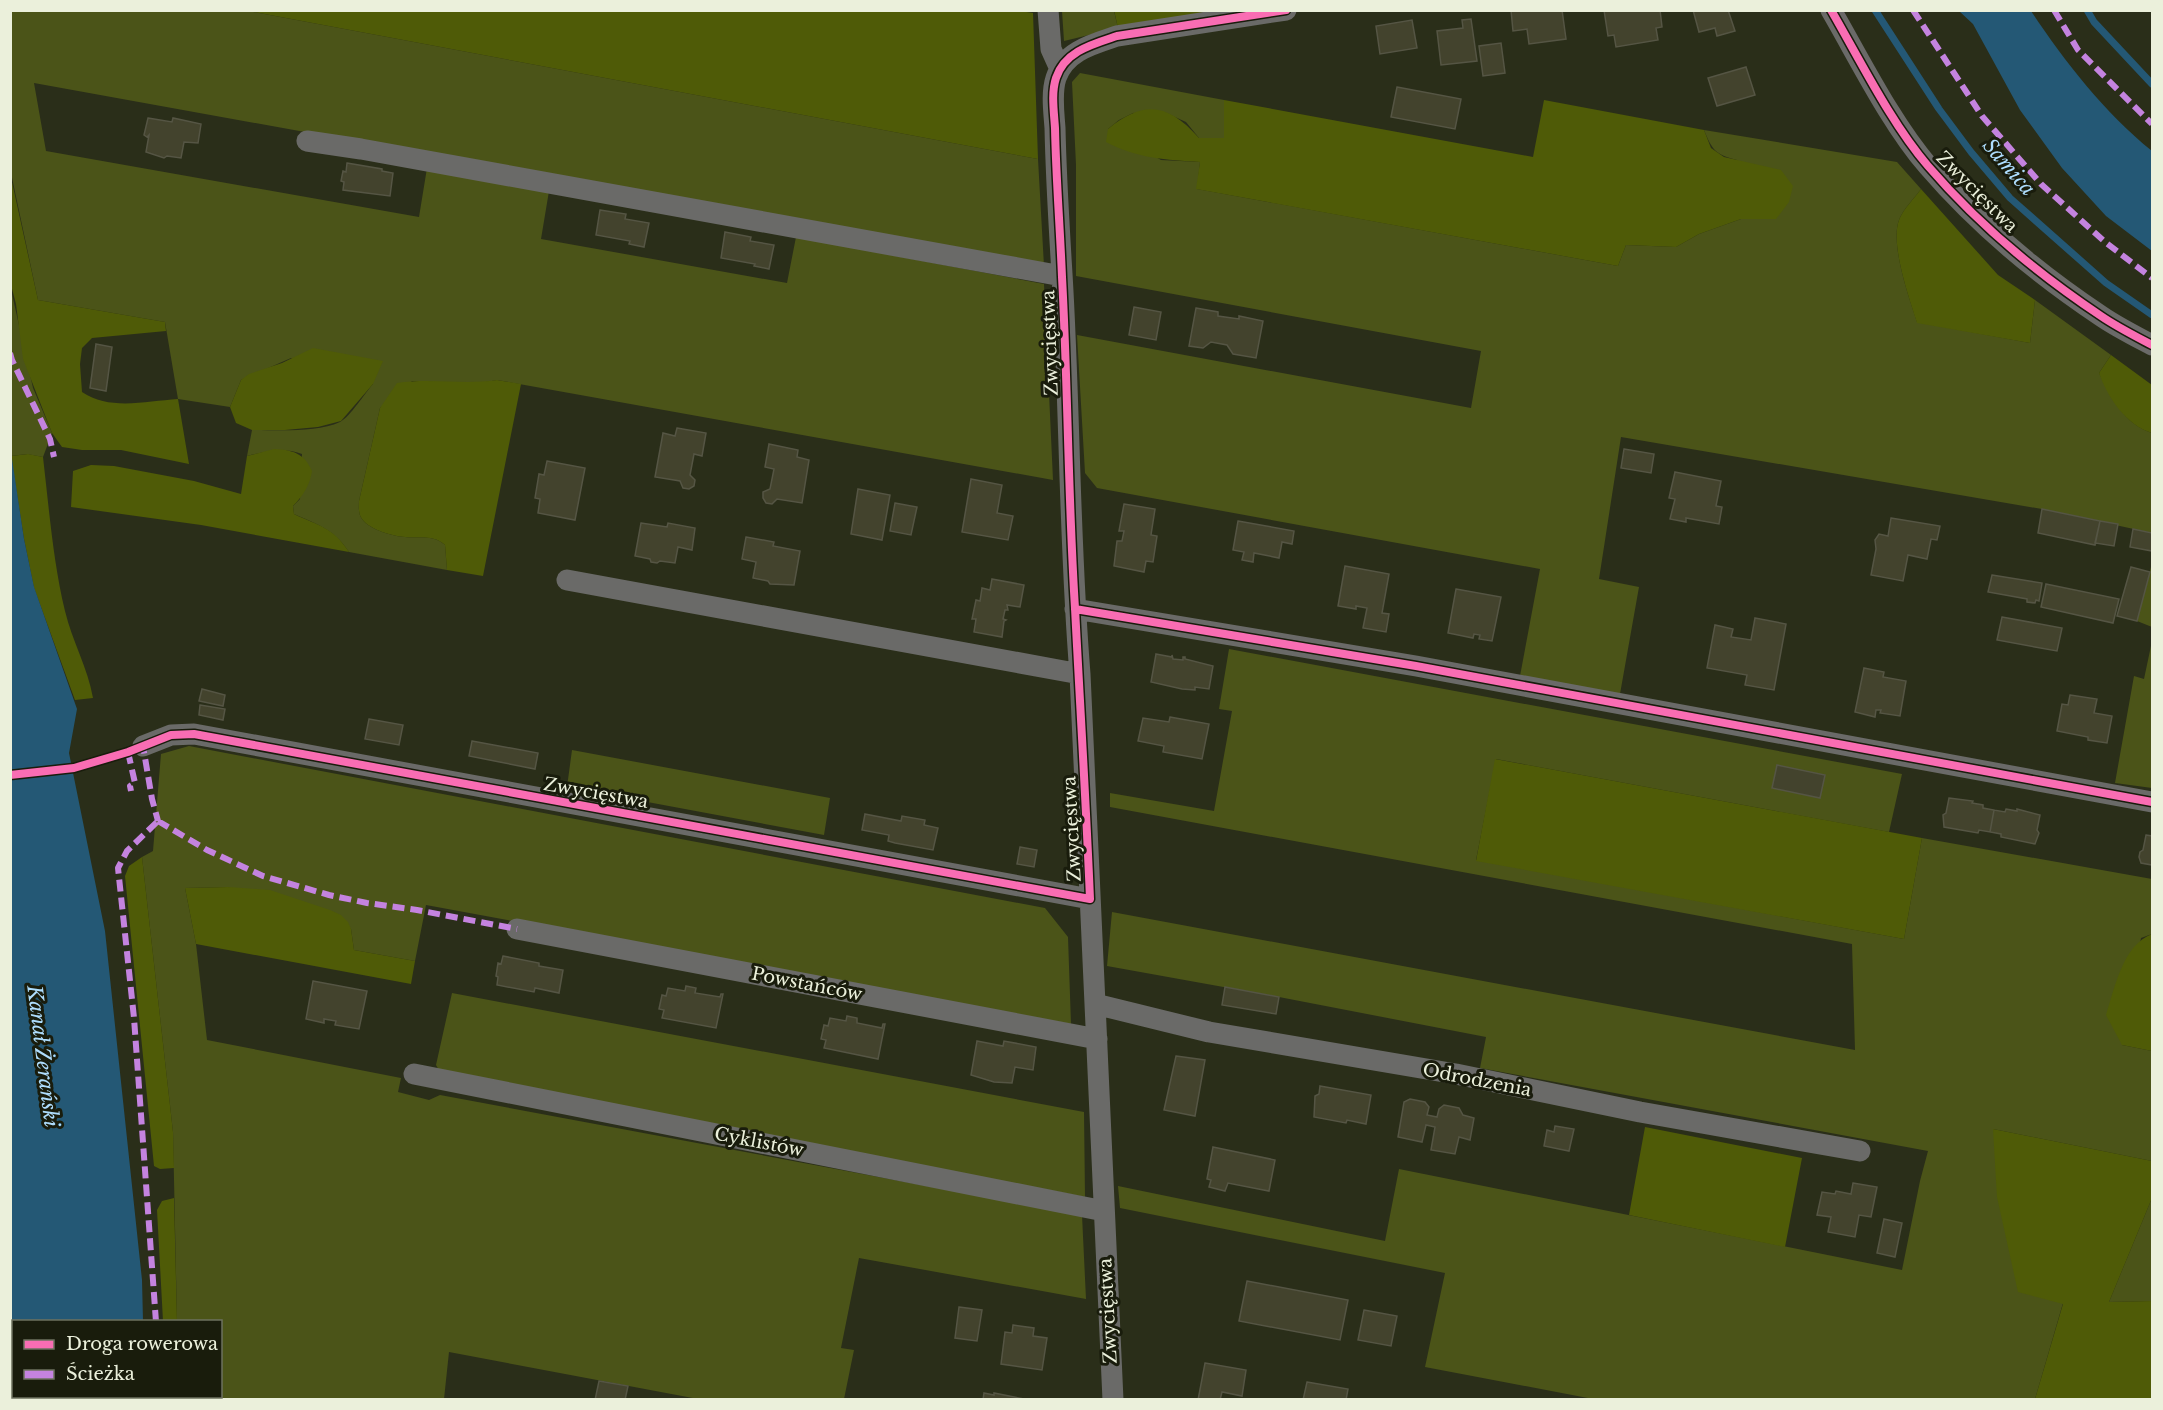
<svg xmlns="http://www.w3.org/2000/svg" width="2163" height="1410" font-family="'Libre Baskerville',serif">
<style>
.green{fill:#4b5418}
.forest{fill:#4f5b07}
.water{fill:#245875}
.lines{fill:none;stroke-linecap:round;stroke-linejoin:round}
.stream{stroke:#245875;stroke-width:7}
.building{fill:#43432d;stroke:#554;stroke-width:1.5}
.street{stroke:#6a6a68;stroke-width:21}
.quiet{stroke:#c483df;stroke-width:6;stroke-dasharray:12 6;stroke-linecap:butt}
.cycleway-casing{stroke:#191c0c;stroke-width:11}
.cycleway{stroke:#f96db3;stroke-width:8}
.labels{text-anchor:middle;stroke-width:6;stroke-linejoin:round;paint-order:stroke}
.street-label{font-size:18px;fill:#ebf0db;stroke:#191c0c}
.water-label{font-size:20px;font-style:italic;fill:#aeddfd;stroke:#191c0c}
</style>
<rect width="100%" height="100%" fill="#2a2e19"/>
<path class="green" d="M10 11H248L1038 159 1044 266 34 83 46 151 419 217 427 168 549 191 541 239 787 283 796 237 1044 284 1053 480 497 380 475 384 412 381 380 408 359 501C359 507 358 514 362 519 370 530 392 536 405 537 419 539 433 534 445 545L447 570 349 552C334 529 318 525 294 514L293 506 300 499 302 454C283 447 267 451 247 456L252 430C277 430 316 433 340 422 350 417 365 393 373 384L291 358 241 380 230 407 178 399 165 322 38 300 11 173Z
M1062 11H1114L1118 28 1064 41Z
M1080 73 1224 100V138H1199L1186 122 1164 112 1133 113 1119 120 1108 129 1161 160 1200 162 1197 189 1618 266 1626 245 1676 247 1699 234 1741 219H1776L1737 160C1716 155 1712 150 1704 130L1897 162 1921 189C1914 199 1903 209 1899 220 1890 244 1909 298 1917 322L2030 343 2035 300 2111 355 2099 373C2112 398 2124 424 2152 433V533L2042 509 1621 437 1599 579 1639 587 1620 694 1520 676 1540 569 1097 488 1085 473 1077 335 1471 408 1481 351 1076 276V165L1072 82Z
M10 285 33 388 52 433 43 457 27 454 11 456V452Z
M2152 563V627L2137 621Z
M2152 641V788L2115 783 2134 676 2144 679Z
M1229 649 1902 774 1889 832 1496 759 1476 860 1904 939 1922 838 2152 879V934L2141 938 2122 1045 2152 1051V1161L1993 1129 2063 1303 2035 1399H1593L1425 1367 1445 1273 1120 1208 1118 1186 1385 1241 1399 1169 1902 1270 1920 1181 1928 1151 1480 1068 1486 1037 1279 997 1107 966 1112 912 1855 1050 1852 944 1110 807V793L1214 811 1232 711 1219 709Z
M189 746 1045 908 1068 937 1071 1024 426 905 415 961 354 950 351 929 228 887 185 888 196 944 207 1040 401 1078 398 1092 429 1100 440 1095 1082 1215 1086 1299 859 1258 841 1348 854 1350 844 1399H698L449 1352 444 1399H181V1397L220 1396V1322L177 1321 173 1132 142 857 153 851 161 754Z
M572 750 830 798 824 835 567 787Z
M452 993 1084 1112 1085 1197 441 1074 436 1065Z
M2152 1198V1301L2109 1302Z"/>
<path class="forest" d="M1114 10 1232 11 1118 28Z
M1020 11 1033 13 1038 159 248 11Z
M1224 100 1533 157 1544 100 1704 130 1711 148 1724 157 1781 170 1793 186 1789 202 1776 219H1741L1699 234 1676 247 1626 245 1618 266 1196 189 1200 162C1167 160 1135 158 1106 142L1108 129C1144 99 1169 104 1199 138H1224Z
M10 173 38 300 165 322 166 331 92 338 82 348 80 364 82 392C110 411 146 401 178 399L189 464 121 450H82L62 447 52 433 23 359 16 304 11 285Z
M1921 189 1998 275 2035 300 2030 343 1917 323C1909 298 1890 244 1899 220 1903 209 1914 199 1921 189Z
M313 348 383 361 373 384 341 421 318 427 285 430H252L236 423 230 407 241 380 249 374 282 363Z
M2111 355 2152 385V433C2126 425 2108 398 2099 373Z
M497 380 521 384 483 576 447 570 445 545C433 534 419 539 405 537 392 536 370 530 362 519 358 514 359 507 359 501L380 408 397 383C430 378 464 385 497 380Z
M274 449C293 450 304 453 312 471 310 485 303 496 293 506L294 514C319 526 333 527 349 552L201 525 71 507 73 471 91 465 114 466 194 481 241 494 247 456Z
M28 454 43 457C49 508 53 561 65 611 72 641 88 668 93 698L75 700 34 588 24 539 11 456Z
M1495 759 1922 838 1904 939 1476 861Z
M142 857 173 1132 174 1168 160 1169 154 1166 125 876 129 866Z
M228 887 270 890 330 910 341 915 348 922 351 929 354 950 415 961 411 984 196 944 185 888Z
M2152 934V1051L2122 1045 2106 1015C2115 987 2123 945 2152 934Z
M1645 1127 1802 1158 1785 1247 1629 1215Z
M1993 1129 2152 1161V1198L2109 1302 2152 1301V1399H2035L2063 1304 2018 1292 1997 1197Z
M174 1198 177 1321H163L157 1210 162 1201Z"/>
<path class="water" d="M1959 11H2031C2065 62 2104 112 2152 151V251L2106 216 2062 168 2020 110 1973 24Z
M11 452 24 539 34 587 77 709 69 753 105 931 142 1280 143 1321 14 1322V1396H144V1399H11Z"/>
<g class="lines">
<path class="stream" d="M1875 10 1939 109 1971 152 2010 198 2106 283 2152 315
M2087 10 2094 22 2152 84"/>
</g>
<path class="building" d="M1511 10H1562L1566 39 1529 44 1527 29 1513 31Z
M1604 10H1660L1662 27 1656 28 1658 40 1616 47 1614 35 1608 36Z
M1693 10H1728L1735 31 1717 36 1715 28 1699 32Z
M1471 19 1477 61 1441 65 1437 31 1463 28 1462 20Z
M1412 20 1417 48 1380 54 1376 26Z
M1501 43 1505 73 1483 76 1479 46Z
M1746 67 1755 95 1717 106 1708 78Z
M1397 87 1461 99 1455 129 1391 117Z
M148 118 172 122 173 118 201 124 198 143 184 142 181 158 167 156 164 158 146 152 149 135 147 137 144 135Z
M347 163 382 169V171L393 173 390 196 343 190 344 182 341 181 343 171 346 172Z
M600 210 626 214 625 219 649 223 644 247 629 244 630 241 596 235Z
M725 232 751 237 750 241 774 245 769 269 754 266 755 264 721 258Z
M1134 307 1161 312 1156 340 1129 335Z
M1196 308 1218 312V316L1239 319V316L1263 321 1256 358 1233 354 1227 345 1211 342 1203 348 1189 346Z
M96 344 112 347 106 391 90 388Z
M677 428 706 433 702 456 694 454 690 475 695 480 694 486 689 489 683 488 680 481 655 477 663 433 675 436Z
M769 444 798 450 797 457 809 460 802 503 777 499 772 504 766 503 763 498V492L770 489 774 469 765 467Z
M1624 449 1654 454 1651 473 1621 468Z
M547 461 585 468 575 520 538 513 540 499 535 498 539 474 544 475Z
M1675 472 1721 481 1716 506 1722 507 1719 524 1686 518V522L1670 519 1675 499 1669 498Z
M971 479 1002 485 997 513 1013 516 1008 540 962 532Z
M858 489 890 495 882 540 851 534Z
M895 503 917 507 911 535 890 531Z
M1124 504 1155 509 1151 535 1157 536 1153 562 1146 561 1144 572 1114 566 1117 541H1122L1124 531H1119Z
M2042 509 2100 521 2095 545 2038 533Z
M1891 518 1940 526 1937 540 1931 539 1927 559 1908 555 1903 581 1871 575 1876 549 1875 540 1879 534 1888 536Z
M1238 521 1294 531 1292 544 1282 542 1279 558 1254 553 1253 562 1242 560 1244 552 1233 550Z
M2100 521 2118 524 2114 546 2095 543Z
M641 523 667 527 668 523 695 528 692 550 678 547 675 563 660 561 657 563 651 562 650 559 635 556Z
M2133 529 2152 533V551L2130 547Z
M746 537 774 542 773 546 800 551 794 585 770 584 768 581 753 578 756 562 742 559Z
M1345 566 1389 574 1382 613 1389 614 1386 632 1363 628 1367 608 1356 606V609L1338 606Z
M2131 567 2150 572 2137 621 2117 616Z
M1992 575 2042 583 2039 601 2036 600 2035 603 2027 602V599L1988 592Z
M992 579 1024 585 1020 607 1007 605 1008 610H1005L1003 619 1006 620 1004 621 1002 637 974 632 976 619H972L976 600 980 601 982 588 990 590Z
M2046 584 2119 599 2113 623 2041 607Z
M1456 589 1501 597 1492 641 1479 639 1480 635 1474 634 1473 638 1448 633Z
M2002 617 2062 628 2057 651 1997 640Z
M1755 618 1786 624 1774 690 1745 685 1747 675 1707 668 1715 625 1733 629 1731 637 1751 640Z
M1156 654 1172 657V655L1173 659 1183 660V657H1185V659L1213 666 1209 689 1195 687V690L1182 689 1151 682Z
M1864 668 1884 672 1883 677 1906 681 1900 716 1880 713 1881 710H1876L1875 717 1855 712Z
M202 689 225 695 223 706 199 701Z
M2070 695 2097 699 2094 713 2112 716 2107 743 2088 740V737L2057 731 2062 704 2068 705Z
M200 705 225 709 223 720 199 715Z
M1170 717 1209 724 1202 759 1163 752 1164 746 1138 741 1143 718 1169 722Z
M369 719 403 725 399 745 365 739Z
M472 741 538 753 535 769 469 756Z
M1777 765 1825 775 1820 798 1772 788Z
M1949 798 1973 801 1972 803 1983 805V808L1994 810 1990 832 1979 830 1978 833 1944 827 1943 815 1946 813Z
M2006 809 2017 811V809L2040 815 2037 830 2039 833 2035 844 2001 837V834L1990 832 1994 810 2005 812Z
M865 814 901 821 902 816 925 820 924 825 938 828 933 850 895 843 888 841 889 835 862 830Z
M2146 835 2152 836V865L2141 863 2139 857 2140 852 2143 850Z
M1020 847 1037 850 1034 867 1017 864Z
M503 956 539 963V966L563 970 559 993 535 988 534 992 497 985 498 977 496 976 498 963 501 964Z
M313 981 367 991 359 1029 335 1025 336 1021 324 1019V1023L306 1019Z
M686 986 696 988 695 993 720 997 721 994H723L716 1028 662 1018 664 1010 659 1009 662 995 666 996 668 988 685 991Z
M1225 987 1279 997 1276 1014 1222 1005Z
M847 1016 857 1018V1023L882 1028 883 1024H885L878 1059 824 1048 826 1040 821 1039 824 1025 828 1026 830 1018 846 1021Z
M977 1041 1003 1046 1004 1041 1036 1047 1033 1070 1015 1067 1012 1083 994 1082 971 1075Z
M1176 1056 1205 1060 1195 1116 1164 1110Z
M1320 1086 1371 1095 1366 1124 1347 1120 1346 1123 1314 1117 1315 1096 1319 1094Z
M1410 1099 1425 1102 1429 1107 1427 1115 1437 1117 1439 1109 1444 1105 1459 1108 1463 1115 1474 1118 1470 1140 1459 1137 1455 1154 1431 1150 1435 1127 1426 1125 1422 1142 1398 1137 1404 1102Z
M1555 1126 1574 1129 1569 1151 1544 1146 1547 1130 1554 1132Z
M1213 1147 1275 1160 1269 1191 1228 1183 1225 1191 1209 1187 1211 1180 1207 1179Z
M1853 1183 1877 1187 1871 1217 1859 1215 1855 1237 1828 1232 1831 1217 1817 1215 1822 1192 1835 1194 1836 1191 1851 1194Z
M1884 1219 1902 1223 1895 1257 1877 1253Z
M1247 1281 1348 1300 1340 1340 1239 1321Z
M959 1307 982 1310 977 1341 955 1338Z
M1364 1310 1397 1316 1391 1346 1358 1340Z
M1013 1325 1034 1328 1033 1336 1047 1338 1042 1370 1001 1364 1005 1332 1012 1333Z
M1205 1363 1246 1370 1242 1396 1222 1392 1220 1400H1198Z
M599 1381 628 1386 625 1400H595Z
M1307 1382 1348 1389 1346 1400H1303Z
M984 1393 994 1395V1393L1024 1399 983 1400Z"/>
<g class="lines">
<path class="street" d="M1048 10 1051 49 1060 69
M1831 10C1860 60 1891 123 1928 166 1977 223 2038 274 2101 316 2117 327 2135 336 2152 345
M307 141 361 149 1062 276
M567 580 1080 674
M1075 609 1416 666 2152 802
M143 746 171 735 194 734 1090 899
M517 929 1097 1039
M1095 1004 1209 1032 1456 1074 1640 1112 1860 1151
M414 1074 1104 1211
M1113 1400 1080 674C1069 541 1070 407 1062 274 1059 225 1056 177 1055 128 1054 113 1051 93 1056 78 1065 51 1093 44 1117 36L1286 10"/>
<path class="quiet" d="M1913 10 1982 116 2041 184 2105 242 2152 278
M2054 10 2078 50 2152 124
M10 353 12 360 50 439 54 457
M139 748 143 746 152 799 158 821
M128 752 135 783 130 786 131 791
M158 821 207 850 263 876 329 895 367 903 417 910 517 929
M156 1322 134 1018 118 868 127 851 158 821
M160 1396V1400
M194 1396 200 1400"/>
<defs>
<path id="cycleway" d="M1831 10C1860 60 1891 123 1928 166 1977 223 2038 274 2101 316 2117 327 2135 336 2152 345
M1075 609 1416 666 2152 802
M10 775 74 768 128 752 171 735 194 734 1090 899C1086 802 1080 705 1075 608 1068 498 1068 388 1062 277 1060 227 1056 178 1055 128 1054 112 1051 93 1056 78 1065 51 1093 44 1117 36L1286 10"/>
</defs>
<use href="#cycleway" class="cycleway-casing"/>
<use href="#cycleway" class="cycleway"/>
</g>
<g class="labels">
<g class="street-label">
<text transform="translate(1977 192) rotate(45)" y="6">Zwycięstwa</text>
<text transform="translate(1050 343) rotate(-92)" y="6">Zwycięstwa</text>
<text transform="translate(596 793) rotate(10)" y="6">Zwycięstwa</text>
<text transform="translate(1072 829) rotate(-93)" y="6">Zwycięstwa</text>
<text transform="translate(807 984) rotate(11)" y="6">Powstańców</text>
<text transform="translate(1477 1080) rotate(11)" y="6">Odrodzenia</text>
<text transform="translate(759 1142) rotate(11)" y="6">Cyklistów</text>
<text transform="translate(1108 1311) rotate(-93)" y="6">Zwycięstwa</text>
</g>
<g class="water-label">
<text transform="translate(2009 167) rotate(49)" y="7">Samica</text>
<text transform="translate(43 1056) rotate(83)" y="7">Kanał Żerański</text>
</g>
</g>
<rect width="2163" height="1410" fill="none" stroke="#ebf0db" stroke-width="24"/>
<rect x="12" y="1320" width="210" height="78" fill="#191c0c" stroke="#6d715f" stroke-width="1.5"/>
<rect x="24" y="1340" width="30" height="9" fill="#f96db3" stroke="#6d715f" stroke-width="1.5"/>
<text x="66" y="1350" font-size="18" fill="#ebf0db">Droga rowerowa</text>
<rect x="24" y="1370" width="30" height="9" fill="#c483df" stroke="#6d715f" stroke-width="1.5"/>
<text x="66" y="1380" font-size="18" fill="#ebf0db">Ścieżka</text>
</svg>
